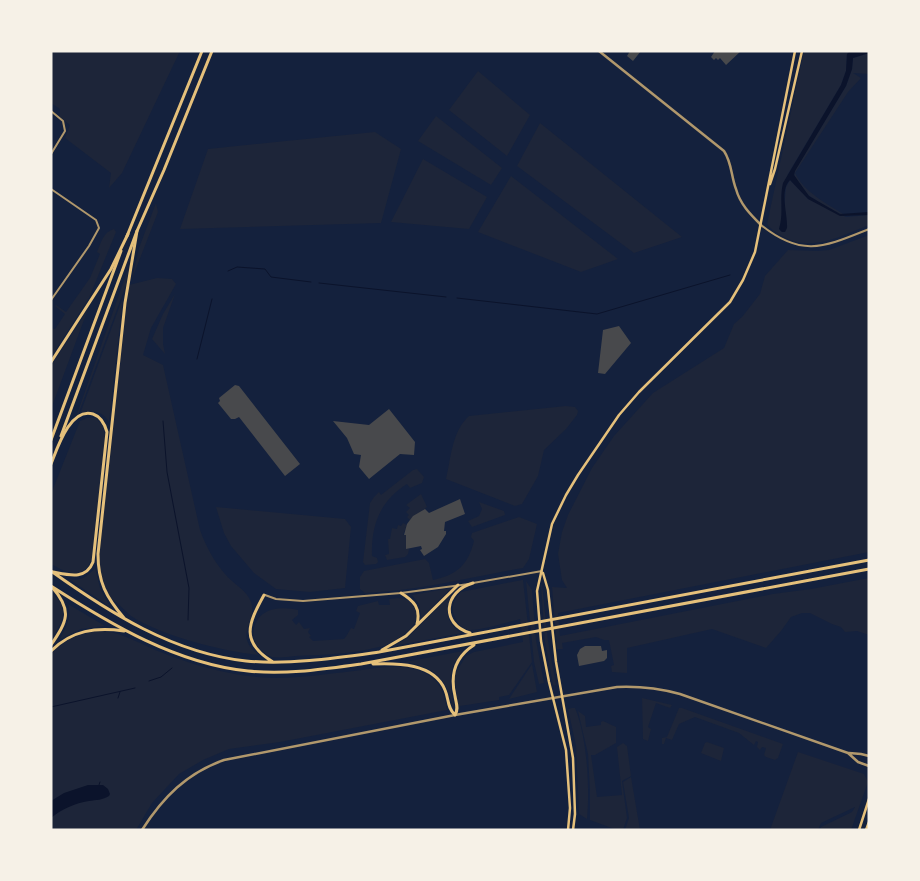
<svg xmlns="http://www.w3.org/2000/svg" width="920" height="881" font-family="'DM Sans',sans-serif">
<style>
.green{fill:#1d2539}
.water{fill:#0b132b}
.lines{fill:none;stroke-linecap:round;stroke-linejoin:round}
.stream{stroke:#0b132b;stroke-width:1}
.building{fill:#48494c}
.minor{stroke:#b1986c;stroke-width:2}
.tertiary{stroke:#b1986c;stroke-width:2.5}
.secondary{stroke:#e5c07b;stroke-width:2.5}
.primary{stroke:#e5c07b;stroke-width:3}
.trunk{stroke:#e5c07b;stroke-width:3}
</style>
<rect width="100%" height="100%" fill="#14213d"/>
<path class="green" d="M51 51H180L122 173 109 188 111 173 65 138 70 125 60 117V109L51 103Z
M804 51H850L847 54 846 71 841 85 788 174 782 191 783 217 779 229 782 232 786 187 790 180 808 199 846 217 869 215V225C841 236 811 253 782 236 776 232 770 229 767 224Z
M869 53V74L853 73 861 78 848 92 795 173C804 192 826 203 843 214H841C826 207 795 192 794 172L846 86 852 69 853 58Z
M478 71 530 115 507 156 449 110Z
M436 116 502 168 491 185 418 141Z
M540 123 682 237 634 253 517 166Z
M375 132 401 149 381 223 180 229 208 149Z
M423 159 487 197 469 229 391 222Z
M511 176 618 259 581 272 478 232Z
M156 203 158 212 132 279 139 248Z
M114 229 116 232 89 298 51 357V328L55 329 65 314 55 306 56 305 66 312 90 278 100 254 97 252C101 243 103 232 114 229Z
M869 235V552L558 613 560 636 773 594 811 589 869 578V635L857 631 845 632 841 627 832 624 810 613H802L791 617 781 631 766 648 712 629 627 648V673L612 672 611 666 614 665 609 640H604L596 637 562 643 563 649H557L552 587 567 588 562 580 558 554 562 532 568 515 592 468 614 436 653 393 724 348 734 324 742 317 760 294 765 276 788 250 817 251 829 250Z
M129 266 126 285 78 415 76 417Z
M157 278 172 279 176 284 151 328 143 355 163 365 200 530C206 546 213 560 225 574 232 583 247 590 251 602 258 623 232 635 259 655 225 652 159 635 131 616 126 612 122 607 117 603 114 601 111 599 109 595 102 583 99 569 99 555L129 285Z
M127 286 123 298 109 422C103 411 92 409 80 414Z
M175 294 163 328V344L165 354 152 339 163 314Z
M88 309 51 409V366Z
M566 406 575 407 578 411 577 415 566 429 544 450 538 476 522 504 515 506 446 479C451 458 452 431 469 416Z
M87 418H96L103 426 105 436 92 556C86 581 68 574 51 564V494L80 421Z
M417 469 424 477 422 483 410 488 407 484C380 501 371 525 372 556L377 558 378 562 376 564 365 565 363 562 370 503 374 497 379 492 381 495 413 470Z
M421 494 427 507 410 520 407 517 409 515 406 512 410 508 406 505Z
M479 502 504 511 505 515 472 527 468 521 479 516 482 509Z
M216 507 345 519 351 527 345 588 310 592 276 589 254 573 231 546 224 533Z
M519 517 537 524 529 559 523 568C471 577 419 591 365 593L360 589V577L364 571 425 559 429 563 433 580C457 575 468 565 474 541L471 537 472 533Z
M403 523 407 525 403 535H406V549H409L408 554 405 557 387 560 385 555 389 554 388 539H390L392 528 397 529 398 525 401 526Z
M95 568 100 588 110 607 69 579C81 582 88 576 95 568Z
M522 580H523L532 662 509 695 499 697V700L460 706 458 705 455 681V674L466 656 474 652 523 642 520 619C509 622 479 631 469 630 463 629 457 623 455 617 450 608 454 599 461 592Z
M526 581 532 590 536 640 544 683 539 684 534 662Z
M542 584 548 641 556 684 555 686 553 685 545 642 541 585Z
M451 588 422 617 421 616 419 604 412 595Z
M51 593C71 608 63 622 51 639Z
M452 594C444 609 446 624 462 633L394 646 408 637Z
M398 598C405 598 411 601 414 607 421 620 410 631 399 638 393 642 386 646 379 647 352 654 322 655 295 656 288 657 280 658 272 657 269 656 265 654 262 651 248 640 252 618 268 611 276 607 290 608 298 610V615L292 620 296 625 299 622 304 629 310 628 308 632 311 636 309 637 313 641 344 639 347 635 351 628 354 629 360 613 356 611 358 606 378 601 379 605H390L389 599Z
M68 604 105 626 81 629 60 639C66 627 72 617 68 604Z
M103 631C124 633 144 646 163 653 198 667 236 677 274 678 301 678 327 674 354 671 373 669 394 664 414 669 437 675 444 689 447 710L280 742 229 749 203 760 179 774 152 803 136 830H51V652C66 640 83 631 103 631Z
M463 651C446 670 450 684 454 706H452C447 677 433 667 405 662Z
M532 664 537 692 509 699Z
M642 698 672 705 670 708 656 703 648 727 651 729 648 741 643 739Z
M572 708H575C587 737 590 787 587 819L579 814 576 746 568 709Z
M679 708H682L783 744 778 758 775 760 766 757 764 755 766 748 762 747 760 750 757 747 758 742 756 741 754 745 739 733 695 717 679 724 672 740 666 738 664 744H662V738L667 737Z
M578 711 585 716 586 727 601 725V722L603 721 616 727V743L595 755H591L597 797 622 795 617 747 623 743 627 746 631 776 622 781 627 818 623 830H617L590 820V791L588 754Z
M707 742 724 748 721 761 701 753 705 743Z
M798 752 864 774 868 782 851 830H820L821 827 852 812 855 807 821 823 818 830H770Z
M631 777 640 830H625L629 818 623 782Z"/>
<path class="water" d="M850 51H869V53L853 58 852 69 846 86 795 171 794 175 809 196 840 214 869 212V215L840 216 808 199 790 180C779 191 788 214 787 228L785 232H782L779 229C784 213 779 199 783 183L841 85 846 71 847 54Z
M88 785H103L108 789 110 794 109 796C103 800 96 800 89 801 75 803 62 809 51 818V801L64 793Z"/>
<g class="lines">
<path class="stream" d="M228 271 237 267 265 269 271 277 311 282
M319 283 446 297
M457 298 597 314 730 275
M197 359 212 299
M163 421 167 472 189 588 188 620
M149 681 161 677 172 668
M118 698 120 692
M51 707 135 688
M99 785 100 782"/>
</g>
<path class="building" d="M630 51H641L633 61 627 56Z
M715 51H741L726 65 720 58 718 60 716 58 714 60 711 57Z
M619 326 631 343 605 374 598 373 603 330Z
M235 385 239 386 300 464 285 476 239 417 235 419H231L218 403 220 401 219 398Z
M389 409 415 442 414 455 400 454 369 479 359 467 361 455 354 454 347 438 333 421 369 425Z
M460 499 465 514 445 522 444 531H446V534L438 547 424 556 420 550 422 549 421 546 406 549V535H404L407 524 413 516 425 509 429 513Z
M585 646H601L602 651 607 650V658L604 661 579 666 577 655 580 649Z"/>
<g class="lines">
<path class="minor" d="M51 111 63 121 65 131 51 154
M51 189 96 220 99 228 89 246 51 300
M761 225C802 258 824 247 869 229
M473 583 542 571
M265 595 276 599 303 601 401 593 469 584"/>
<path class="tertiary" d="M599 51 724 151C732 163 731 176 736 189 740 204 750 214 761 225
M849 753 861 754 869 756
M142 830C163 797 187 773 224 760L455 715 617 687C639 686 658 688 680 694L848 753 858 762 869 766"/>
<path class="secondary" d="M770 184 775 169 802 51
M543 573 548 590 556 662 573 758 575 814 573 830
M568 830 570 808 566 750 549 682 541 641 537 591 552 524 566 495 578 475 619 415 639 392 730 302 743 280 755 252 795 51
M859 830 869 799
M866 830 869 822"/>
<path class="primary" d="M127 236 202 51
M61 436 137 231 164 170 212 51
M51 440 121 251"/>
<path class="trunk" d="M51 362 111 269 128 234
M51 464C57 449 70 407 93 414 102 417 105 425 107 432L93 562C86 580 69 575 53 572
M51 571C110 613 173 653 246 661 290 665 336 658 379 652L869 560
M51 586C110 624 177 664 248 671 286 675 324 669 361 664L869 569
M401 593C414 601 421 608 417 624
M264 595C248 624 240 642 273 662
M124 618C106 597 98 582 98 554L125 303 137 231
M470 633C440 624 444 591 473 583
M51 645C67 621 73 611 52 587
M382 650 406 636 458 585
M51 651C72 630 96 627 124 631
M373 664C397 663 434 663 445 690 449 699 447 708 455 715
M455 715C459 709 456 703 455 696 450 675 455 657 474 645"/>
</g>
<rect width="920" height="881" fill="none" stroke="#f6f1e7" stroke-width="105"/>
</svg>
